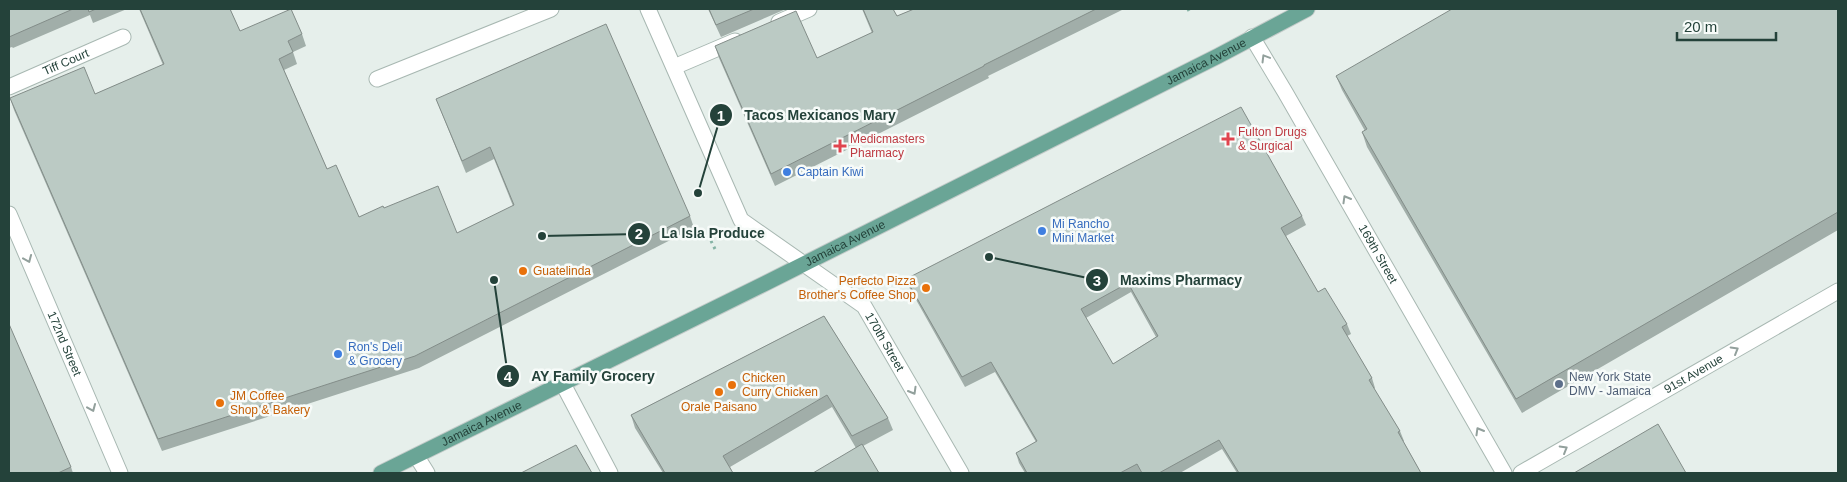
<svg xmlns="http://www.w3.org/2000/svg" width="1847" height="482" font-family="Helvetica,sans-serif">
<style>
.lines{fill:none;stroke-linecap:round;stroke-linejoin:round}
.service-casing{stroke:#a8b8b2;stroke-width:17}
.minor-casing{stroke:#a8b8b2;stroke-width:17}
.primary-casing{stroke:#c2cac8;stroke-width:17}
.path{stroke:#86b3a5;stroke-width:3;stroke-dasharray:2.5 4;stroke-linecap:butt}
.service{stroke:#fff;stroke-width:15}
.minor{stroke:#fff;stroke-width:15}
.primary{stroke:#6aa596;stroke-width:15}
.wall{fill:#a1aea9;fill-rule:evenodd}
.building{fill:#bbcac4;stroke:#838d89;fill-rule:evenodd}
.oneway{stroke:#92a09c}
.health-dot{fill:#e0444e;stroke:#f7fbf9;stroke-width:2}
.shop-dot{fill:#3f7fe0;stroke:#f7fbf9;stroke-width:2}
.food-dot{fill:#e8710a;stroke:#f7fbf9;stroke-width:2}
.service-dot{fill:#5c6f8a;stroke:#f7fbf9;stroke-width:2}
.labels{text-anchor:middle;stroke-width:5;stroke-linejoin:round;paint-order:stroke}
.street-label{font-size:12px;fill:#24423a;stroke:#f7fbf9}
.health-label{font-size:12px;fill:#be3a42;stroke:#f7fbf9;text-anchor:start}
.shop-label{font-size:12px;fill:#366cbe;stroke:#f7fbf9;text-anchor:start}
.food-label{font-size:12px;fill:#c56008;stroke:#f7fbf9;text-anchor:start}
.service-label{font-size:12px;fill:#4e5e75;stroke:#f7fbf9;text-anchor:start}
.leader{fill:none;stroke:#24423a;stroke-width:2}
.callout-dot{fill:#24423a;stroke:#f7fbf9;stroke-width:2}
.mark-label{font-size:15px;text-anchor:middle;font-weight:bold;fill:#fff}
.callout-label{font-size:14px;text-anchor:middle;font-weight:bold;fill:#24423a;stroke:#f7fbf9;stroke-width:5;stroke-linejoin:round;paint-order:stroke}
</style>
<rect width="100%" height="100%" fill="#e6efeb"/>
<g class="lines">
<defs>
<g id="service">
<path d="M779 22 809 9"/>
<path d="M674 67 735 41"/>
<path d="M377 79 551 9"/>
<path id="s1" d="M9 87 123 37"/>
<path d="M563 384 610 473"/>
</g>
<g id="minor">
<path id="s2" d="M648 9 741 220 864 306 961 473"/>
<path id="s3" d="M1252 37 1285 92 1504 473"/>
<path id="s4" d="M9 214 120 473"/>
<path d="M417 457 427 473"/>
<path id="s5" d="M1521 473 1838 291"/>
</g>
<g id="primary">
<path id="s6" d="M381 473 766 283 1218 56 1307 9"/>
</g>
</defs>
<use href="#service" class="service-casing"/>
<use href="#minor" class="minor-casing"/>
<use href="#primary" class="primary-casing"/>
<path class="path" d="M1188 9 1189 11
M715 249 709 237 717 233"/>
<use href="#service" class="service"/>
<use href="#minor" class="minor"/>
<use href="#primary" class="primary"/>
</g>
<path class="wall" d="M9 9H127L93 23 90 15 13 48 12 47 9 48Z
M139 9H230L240 31 302 34 306 46 293 52 297 64 284 70 327 169 359 217 384 208 457 233 513 206 494 159 466 173 436 99 690 216 694 228 419 368 162 451 14 110 10 98 95 94 163 65Z
M708 9H786L721 37Z
M862 9H893L897 16 914 9H1124L988 76 989 78 775 186 719 58 715 46 817 58 872 33Z
M1838 9V230L1522 413 1367 147 1362 132 1365 131 1342 90 1336 76Z
M1302 216 1306 225 1286 236 1318 292 1347 324 1351 334 1347 336 1372 378 1375 388 1374 389 1400 431 1404 441H1403L1421 473H1237L1222 449 1180 473H1025L1019 463 1016 453 1036 442 995 372 965 387 910 289 906 279ZM1131 292 1156 337 1113 364 1086 318Z
M824 316 888 418 893 430 863 446 856 448 832 407 730 467 733 473H663L635 428 631 415Z
M71 467 73 473H9Z"/>
<path class="building" d="M9 9H73L9 37Z
M88 9H96L89 12Z
M140 9H230L240 31 291 9 302 34 288 41 293 52 279 59 327 169 336 165 359 217 383 206 384 208 438 186 457 233 514 205 490 147 462 161 436 99 606 24 690 216 415 356 158 439 10 98 84 67 95 94 164 64Z
M709 9H754L716 25Z
M863 9H893L897 16 914 9H1096L984 65V66L771 174 715 46 796 11 817 58 873 32Z
M1452 9H1838V212L1516 399 1362 132 1367 129 1336 76Z
M1241 107 1302 216 1281 228 1318 292 1325 288 1347 324 1342 327 1372 378 1369 380 1400 431 1398 432 1421 473H1239L1219 440 1159 473H1142L1137 464 1120 473H1027L1016 453 1037 441 991 362 962 377 906 279ZM1128 283 1158 336 1113 364 1081 309Z
M824 316 888 418 852 436 827 395 723 456 733 473H665L631 415Z
M9 324 71 467 58 473H9Z
M1658 424 1686 473H1574Z
M862 444 879 473H813Z
M576 445 592 473H521Z"/>
<defs><path id="oneway-chevron" d="M-2-3.5L2.5 0L-2 3.5" fill="none" stroke-width="1.6" stroke-linecap="round" stroke-linejoin="round" transform="scale(1.25)"/></defs>
<g class="oneway">
<use href="#oneway-chevron" transform="translate(1265 58) rotate(-121)"/>
<use href="#oneway-chevron" transform="translate(1346 199) rotate(-120)"/>
<use href="#oneway-chevron" transform="translate(28 259) rotate(67)"/>
<use href="#oneway-chevron" transform="translate(1735 350) rotate(-30)"/>
<use href="#oneway-chevron" transform="translate(913 391) rotate(60)"/>
<use href="#oneway-chevron" transform="translate(92 408) rotate(67)"/>
<use href="#oneway-chevron" transform="translate(1479 431) rotate(-120)"/>
<use href="#oneway-chevron" transform="translate(1564 449) rotate(-30)"/>
</g>
<g class="health-dot">
<path d="M1225.5 131.5h5v5h5v5h-5v5h-5v-5h-5v-5h5z"/>
<path d="M837.5 138.5h5v5h5v5h-5v5h-5v-5h-5v-5h5z"/>
</g>
<g class="shop-dot">
<circle cx="787" cy="172" r="5"/>
<circle cx="1042" cy="231" r="5"/>
<circle cx="338" cy="354" r="5"/>
</g>
<g class="food-dot">
<circle cx="523" cy="271" r="5"/>
<circle cx="926" cy="288" r="5"/>
<circle cx="732" cy="385" r="5"/>
<circle cx="719" cy="392" r="5"/>
<circle cx="220" cy="403" r="5"/>
</g>
<circle class="service-dot" cx="1559" cy="384" r="5"/>
<g class="labels">
<g class="street-label">
<text dy="4" stroke="none"><textPath href="#s6" startOffset="922">Jamaica Avenue</textPath></text>
<text dy="4" stroke="none"><textPath href="#s1" startOffset="62">Tiff Court</textPath></text>
<text dy="4" stroke="none"><textPath href="#s6" startOffset="518">Jamaica Avenue</textPath></text>
<text dy="4" stroke="none"><textPath href="#s3" startOffset="251">169th Street</textPath></text>
<text dy="4" stroke="none"><textPath href="#s2" startOffset="422">170th Street</textPath></text>
<text dy="4" stroke="none"><textPath href="#s4" startOffset="141">172nd Street</textPath></text>
<text dy="4" stroke="none"><textPath href="#s5" startOffset="199">91st Avenue</textPath></text>
<text dy="4" stroke="none"><textPath href="#s6" startOffset="112">Jamaica Avenue</textPath></text>
</g>
<g class="health-label">
<text x="1238" y="136">Fulton Drugs<tspan x="1238" dy="14">&amp; Surgical</tspan></text>
<text x="850" y="143">Medicmasters<tspan x="850" dy="14">Pharmacy</tspan></text>
</g>
<g class="shop-label">
<text x="797" y="176">Captain Kiwi</text>
<text x="1052" y="228">Mi Rancho<tspan x="1052" dy="14">Mini Market</tspan></text>
<text x="348" y="351">Ron's Deli<tspan x="348" dy="14">&amp; Grocery</tspan></text>
</g>
<g class="food-label">
<text x="533" y="275">Guatelinda</text>
<text x="916" y="285" text-anchor="end">Perfecto Pizza<tspan x="916" dy="14">Brother's Coffee Shop</tspan></text>
<text x="742" y="382">Chicken<tspan x="742" dy="14">Curry Chicken</tspan></text>
<text x="230" y="400">JM Coffee<tspan x="230" dy="14">Shop &amp; Bakery</tspan></text>
<text x="719" y="411" text-anchor="middle">Orale Paisano</text>
</g>
<g class="service-label">
<text x="1569" y="381">New York State<tspan x="1569" dy="14">DMV - Jamaica</tspan></text>
</g>
</g>
<path class="leader" d="M698 193L721 115M542 236L639 234M989 257L1097 280M494 280L508 376"/>
<g class="callout-dot">
<circle cx="698" cy="193" r="5"/>
<circle cx="542" cy="236" r="5"/>
<circle cx="989" cy="257" r="5"/>
<circle cx="494" cy="280" r="5"/>
<circle cx="721" cy="115" r="12"/>
<circle cx="639" cy="234" r="12"/>
<circle cx="1097" cy="280" r="12"/>
<circle cx="508" cy="376" r="12"/>
</g>
<g class="mark-label">
<text x="721" y="121">1</text>
<text x="639" y="239">2</text>
<text x="1097" y="286">3</text>
<text x="508" y="382">4</text>
</g>
<g class="callout-label">
<text x="820" y="120">Tacos Mexicanos Mary</text>
<text x="713" y="238">La Isla Produce</text>
<text x="1181" y="285">Maxims Pharmacy</text>
<text x="593" y="381">AY Family Grocery</text>
</g>
<rect width="1847" height="482" fill="none" stroke="#24423a" stroke-width="20"/>
<path d="M1677 32v8h99v-8" fill="none" stroke="#24423a" stroke-width="2.5"/>
<text x="1684" y="32" font-size="15" fill="#24423a" stroke="#f7fbf9" stroke-width="4" paint-order="stroke">20 m</text>
</svg>
